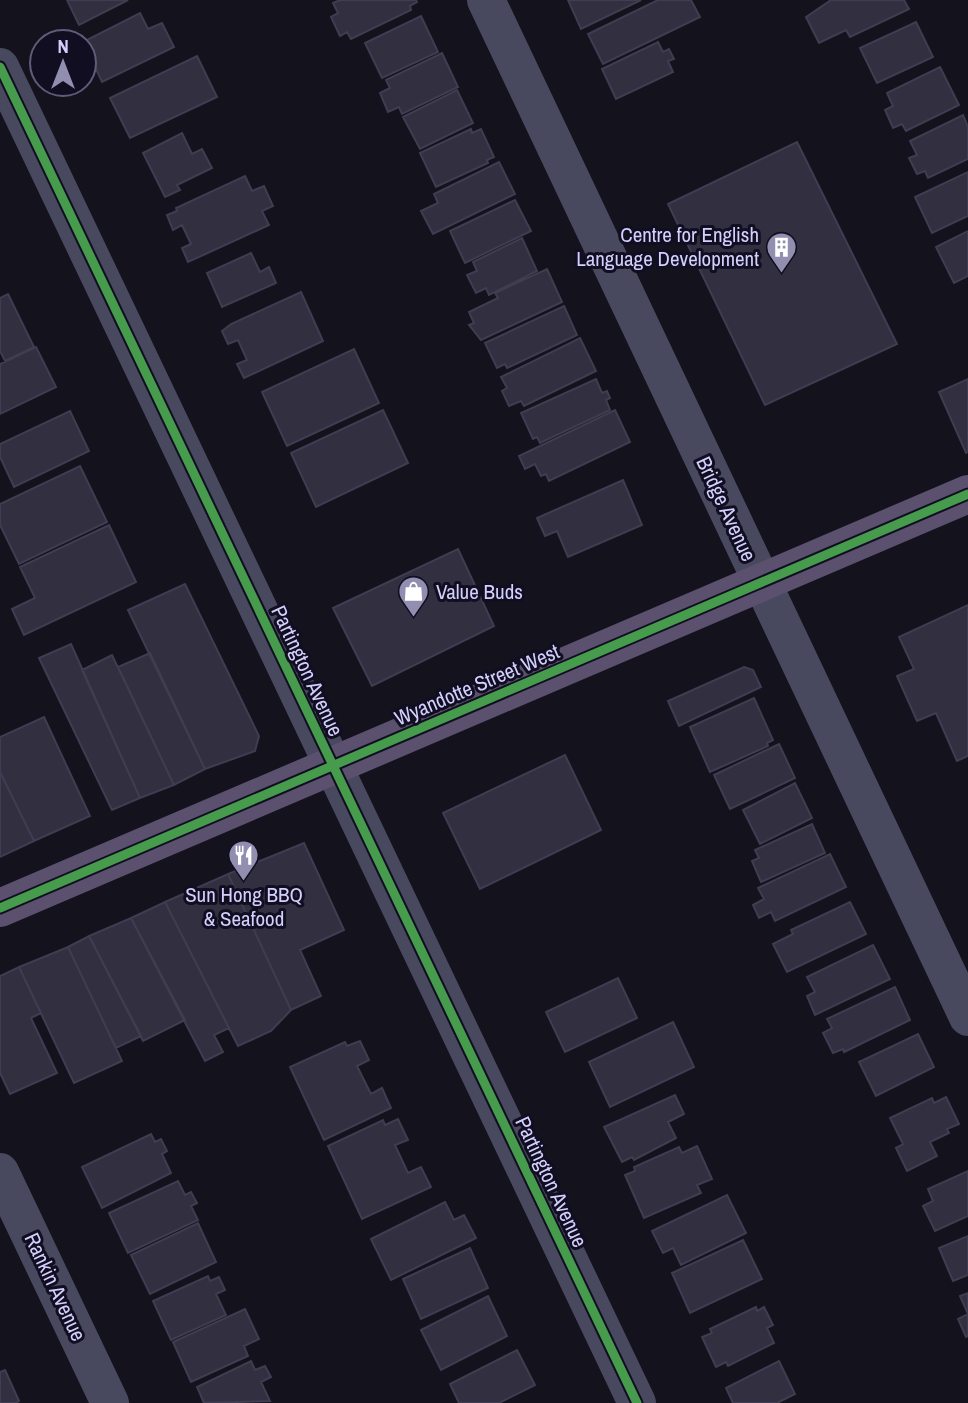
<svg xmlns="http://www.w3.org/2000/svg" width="968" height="1403" font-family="'Archivo Narrow',sans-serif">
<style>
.building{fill:#323040;stroke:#403c51;stroke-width:2}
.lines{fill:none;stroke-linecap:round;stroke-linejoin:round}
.minor{stroke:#48485e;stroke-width:38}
.major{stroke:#5b516f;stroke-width:38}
.cycleway-casing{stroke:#110e22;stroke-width:13}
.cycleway{stroke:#469c4c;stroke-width:9}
.labels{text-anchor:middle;stroke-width:6;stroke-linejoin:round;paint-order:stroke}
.poi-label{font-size:21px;fill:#d4d0fe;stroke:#110e22;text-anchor:end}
.street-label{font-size:21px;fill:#d4d0fe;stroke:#110e22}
</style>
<rect width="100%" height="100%" fill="#14121d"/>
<path class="building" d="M67 0H128L79 25Z
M340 0H416L417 2 410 6 411 10 351 39 347 32 340 36 331 17 338 13 333 3Z
M568 0H641L581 29Z
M658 0H691L700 17 603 64 588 34Z
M831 0H904L909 9 850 37 846 30 819 43 806 17Z
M140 13 148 29 162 23 174 47 102 82 83 42Z
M421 16 438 52 382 78 365 43Z
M916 22 933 57 877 83 860 48Z
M658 42 663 52 669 49 674 59 668 61 673 72 616 99 602 69Z
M442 53 458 87 402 114 399 107 388 112 380 93 390 88 386 80Z
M197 56 217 97 130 138 110 98Z
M940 67 959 105 906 131 902 124 893 128 885 110 893 106 887 93Z
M457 90 473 123 420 149 403 117Z
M963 115 968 127V159L928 178 925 171 917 174 909 158 917 155 910 141Z
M471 129 472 133 481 129 494 157 487 160 488 163 436 187 420 153Z
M182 133 192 154 202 149 212 168 177 185 180 190 165 197 143 153Z
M797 142 897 344 765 405 668 204Z
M499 162 515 194 433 234 421 211 438 203 434 194Z
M968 172V216L932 233 915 197Z
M245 176 252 191 264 186 273 206 262 211 269 225 188 262 182 248 191 244 182 225 173 230 167 215 177 211 176 208Z
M515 200 531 231 465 263 450 231Z
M968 231V276L954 283 936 247Z
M522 238 537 271 489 295 486 288 476 293 467 275 477 271 473 262Z
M251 253 260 272 269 267 276 283 222 307 207 273Z
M547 269 562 302 481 340 469 325 474 323 469 312 498 298 495 293Z
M301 292 323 341 244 378 237 364 247 360 238 340 228 344 222 331 231 324Z
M8 294 34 347 5 361 0 351V298Z
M564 306 577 335 507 368 505 364 497 368 485 343Z
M580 338 596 371 524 406 521 401 509 406 502 391 507 388 501 377Z
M36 347 56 387 0 414V364Z
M354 349 379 403 287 446 262 392Z
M596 379 602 393 607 391 610 398 606 400 610 410 540 443 537 437 533 439 521 413Z
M968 379V452L966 453 939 392Z
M383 410 408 463 316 507 291 453Z
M615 410 630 442 549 481 546 474 541 476 535 464 525 469 519 456Z
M70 411 89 451 14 487 0 457V444Z
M80 466 107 522 19 564 0 525V504Z
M623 480 642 525 568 557 557 531 545 536 537 518Z
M109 525 136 582 24 635 12 609 35 598 20 567Z
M458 549 494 626 372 686 333 608Z
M185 584 259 736 255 751 205 769 128 610Z
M968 605V756L957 761 936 713 917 721 897 676 914 669 899 637Z
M71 644 140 798 112 810 39 658Z
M150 653 205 769 174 785 118 667Z
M112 655 174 785 140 798 82 670Z
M744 667 753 670 761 687 679 726 668 701Z
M754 698 773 740 767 743 768 746 710 772 690 727Z
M44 717 90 816 34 841 0 772V737Z
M779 744 795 778 730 809 714 775Z
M565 755 601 830 480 889 443 813Z
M0 772 34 841 0 857Z
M795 783 812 818 760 844 743 810Z
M812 824 825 853 761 882 752 861 759 858 755 850Z
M304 843 344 930 300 950 321 996 291 1010 228 874Z
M830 854 846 887 775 921 771 912 759 918 753 905 764 899 758 888Z
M228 874 291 1010 271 1031 238 1046 165 902Z
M165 902 229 1028 214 1035 223 1052 205 1061 131 918Z
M850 902 866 934 787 972 773 944 793 934 791 930Z
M131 918 185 1020 143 1041 89 936Z
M89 936 141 1036 116 1048 68 947Z
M873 945 890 979 815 1015 807 996 815 992 807 977Z
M68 947 122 1061 74 1083 19 967Z
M19 967 41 1013 31 1018 57 1073 10 1094 0 1073V976Z
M618 978 637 1018 565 1052 546 1012Z
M895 987 910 1020 844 1052 843 1049 833 1053 823 1033 832 1028 827 1019Z
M673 1022 694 1067 610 1107 589 1062Z
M918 1034 934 1067 876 1096 859 1062Z
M360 1041 369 1060 357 1066 371 1094 382 1088 391 1108 324 1140 290 1067 345 1042 347 1046Z
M675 1095 684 1114 668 1122 676 1138 634 1160 632 1157 622 1162 604 1127Z
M946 1097 959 1124 947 1129 949 1133 930 1142 937 1156 907 1171 896 1148 903 1144 890 1118 932 1098 934 1103Z
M398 1119 408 1140 395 1145 408 1173 421 1167 431 1187 362 1219 328 1146 383 1120 385 1125Z
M151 1134 155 1142 161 1139 167 1151 162 1154 171 1173 102 1208 82 1167Z
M697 1146 712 1179 697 1185 701 1193 644 1218 625 1175 635 1171 634 1167 679 1147 682 1153Z
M968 1171V1216L935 1231 923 1206 933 1201 928 1189Z
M178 1181 185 1195 191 1192 197 1203 191 1206 198 1220 128 1253 109 1213Z
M727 1195 746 1233 681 1265 673 1248 663 1253 652 1231Z
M445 1202 454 1220 464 1215 476 1238 391 1280 371 1239Z
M198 1223 216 1262 150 1294 131 1255Z
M968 1236V1275L953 1281 939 1248Z
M743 1240 762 1279 690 1313 672 1273Z
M470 1248 488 1288 421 1319 403 1279Z
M208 1276 210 1281 219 1277 225 1290 216 1294 226 1315 171 1340 153 1301Z
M968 1293V1314L960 1296Z
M488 1296 507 1336 441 1370 421 1330Z
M756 1307 757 1311 764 1307 773 1325 767 1328 774 1343 728 1366 726 1362 716 1367 702 1337 712 1333 710 1329Z
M245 1309 259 1339 244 1346 248 1356 191 1382 173 1342Z
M968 1314V1336L966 1337 958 1319Z
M517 1350 535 1385 499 1403H459L450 1384Z
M251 1361 255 1370 265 1366 271 1377 261 1382 270 1401 204 1403 197 1387Z
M779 1361 795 1394 777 1403H733L726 1388Z
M5 1370 19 1401 16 1403H0V1372Z"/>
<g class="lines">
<path class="minor" d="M486 0 968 1017
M0 67 637 1403
M0 1172 110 1403"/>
<path class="major" d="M0 908 968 494"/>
<defs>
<path id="cycleway" d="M0 67 637 1403
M0 908 968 494"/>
</defs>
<use href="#cycleway" class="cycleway-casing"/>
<use href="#cycleway" class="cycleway"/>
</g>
<defs>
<symbol id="building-pin" viewBox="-11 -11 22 30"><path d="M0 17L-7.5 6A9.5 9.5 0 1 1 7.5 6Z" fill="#918eaf" stroke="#110e22"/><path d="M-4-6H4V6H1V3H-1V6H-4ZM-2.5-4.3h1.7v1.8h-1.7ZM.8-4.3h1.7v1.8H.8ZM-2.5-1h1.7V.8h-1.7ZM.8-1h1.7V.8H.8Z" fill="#fff"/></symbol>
<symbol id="shop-pin" viewBox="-11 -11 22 30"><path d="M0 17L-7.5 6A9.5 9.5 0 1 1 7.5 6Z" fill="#918eaf" stroke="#110e22"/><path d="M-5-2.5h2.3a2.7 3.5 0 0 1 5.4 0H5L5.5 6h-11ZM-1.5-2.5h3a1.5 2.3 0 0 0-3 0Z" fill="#fff"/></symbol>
<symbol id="restaurant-pin" viewBox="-11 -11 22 30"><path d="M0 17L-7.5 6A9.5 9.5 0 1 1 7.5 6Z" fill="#918eaf" stroke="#110e22"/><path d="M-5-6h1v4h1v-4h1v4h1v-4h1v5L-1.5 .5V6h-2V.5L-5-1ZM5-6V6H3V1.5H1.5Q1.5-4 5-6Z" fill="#fff"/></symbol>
</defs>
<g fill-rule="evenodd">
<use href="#building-pin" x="764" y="230" width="35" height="47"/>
<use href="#shop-pin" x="396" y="574" width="35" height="47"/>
<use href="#restaurant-pin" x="226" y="838" width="35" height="47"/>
</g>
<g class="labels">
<g class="poi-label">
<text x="759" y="242">Centre for English<tspan x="759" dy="24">Language Development</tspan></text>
<text x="436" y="599" text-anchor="start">Value Buds</text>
<text x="244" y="902" text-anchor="middle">Sun Hong BBQ<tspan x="244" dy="24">&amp; Seafood</tspan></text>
</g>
<g class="street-label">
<text transform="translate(726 509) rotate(65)" y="7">Bridge Avenue</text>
<text transform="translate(307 671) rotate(65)" y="7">Partington Avenue</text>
<text transform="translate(477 685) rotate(-23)" y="7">Wyandotte Street West</text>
<text transform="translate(551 1182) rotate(65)" y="7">Partington Avenue</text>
<text transform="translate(55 1287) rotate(65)" y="7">Rankin Avenue</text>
</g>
</g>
<g transform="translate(63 63)"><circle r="33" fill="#110e22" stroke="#5f5c7a" stroke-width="2"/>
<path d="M0-5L12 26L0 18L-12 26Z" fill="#918eaf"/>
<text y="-10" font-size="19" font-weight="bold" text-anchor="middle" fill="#d4d0fe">N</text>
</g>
</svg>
